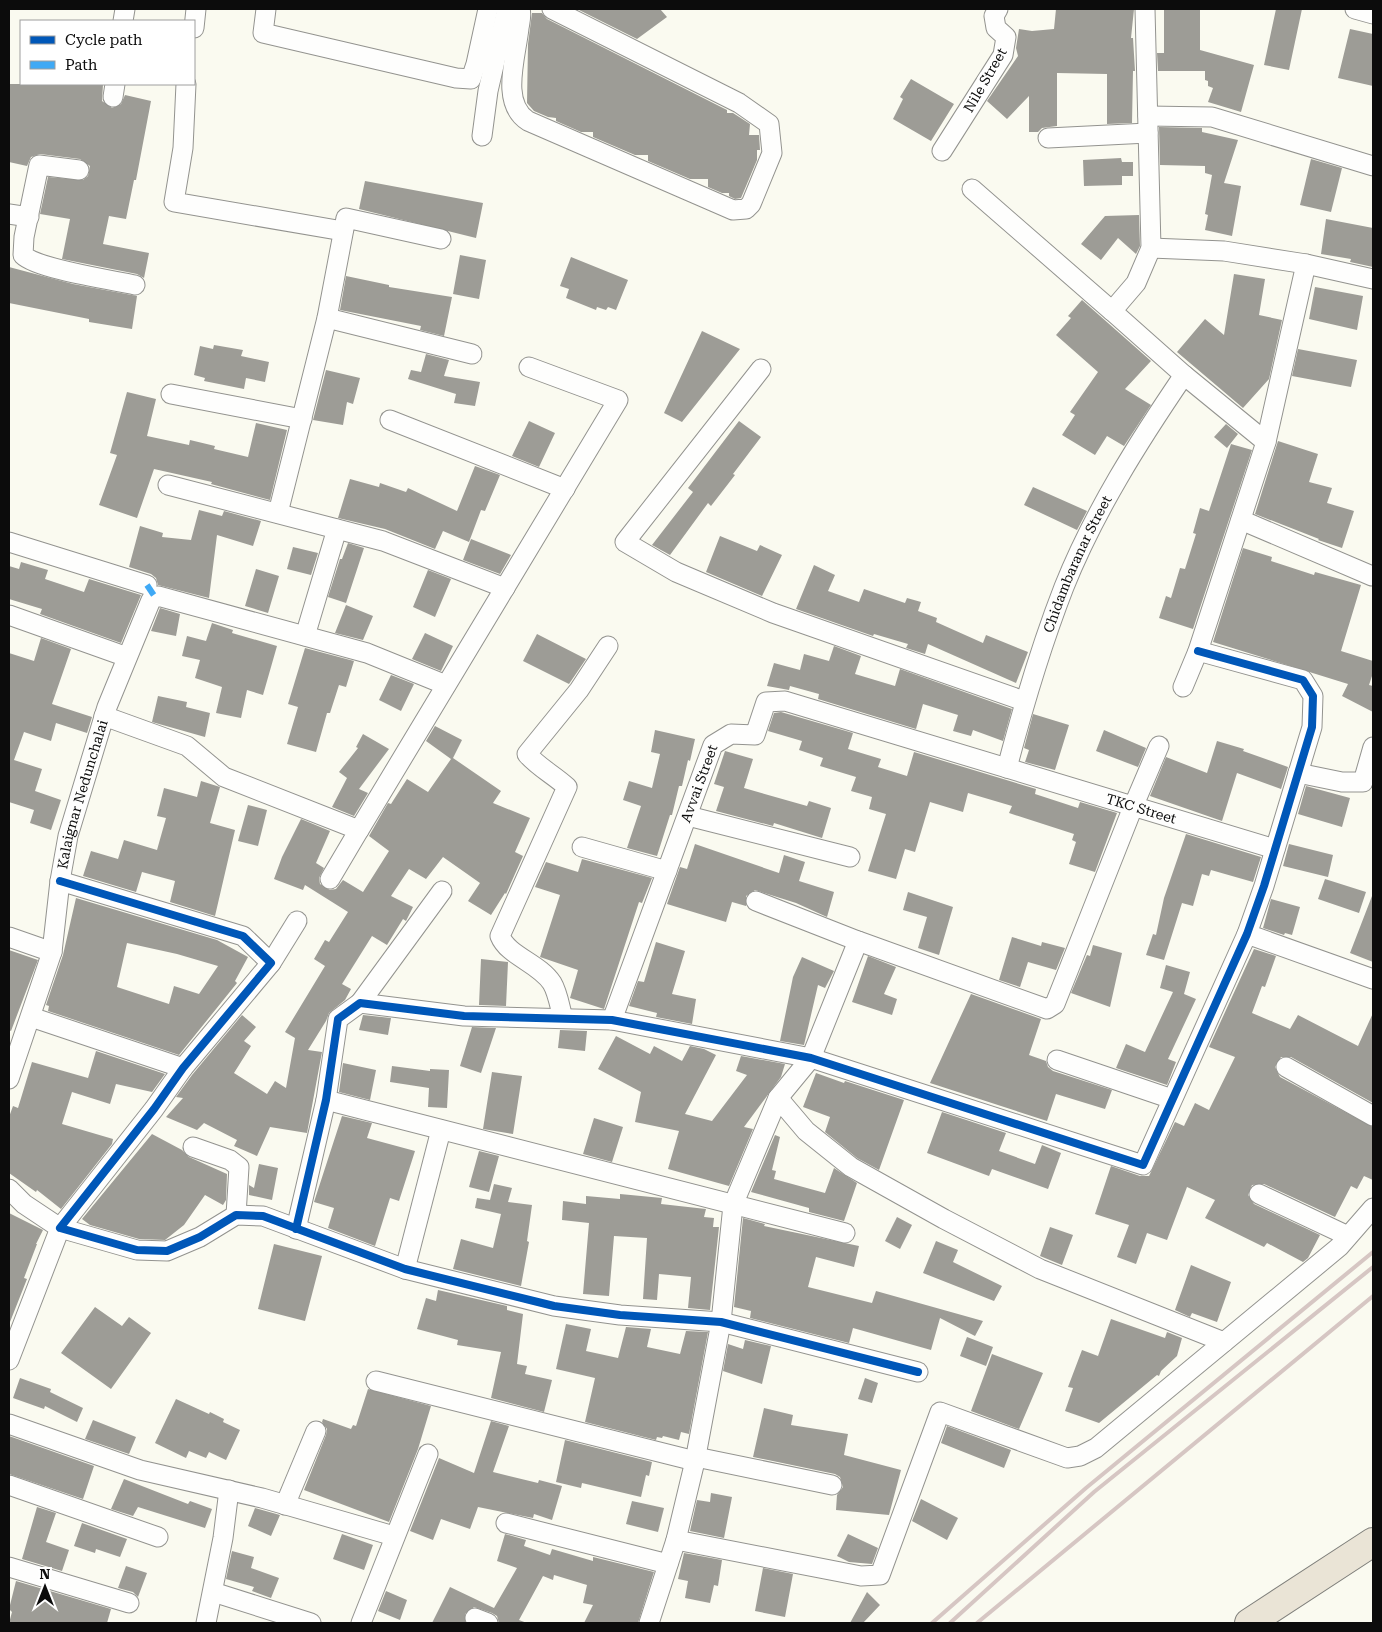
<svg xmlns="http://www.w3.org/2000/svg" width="1382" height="1632" font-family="'Roboto Serif',serif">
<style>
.building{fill:#9d9c96;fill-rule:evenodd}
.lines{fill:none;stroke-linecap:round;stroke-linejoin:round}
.minor-casing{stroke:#93938f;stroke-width:21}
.trunk-casing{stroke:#80807c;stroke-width:30}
.minor{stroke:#fefefd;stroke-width:19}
.trunk{stroke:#eae4d6;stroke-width:28}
.rail{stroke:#d6c6c3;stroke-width:4}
.quiet{stroke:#3fa9f5;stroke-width:6;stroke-dasharray:12 6;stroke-linecap:butt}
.cycleway-casing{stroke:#fff;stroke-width:11}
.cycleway{stroke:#0057b8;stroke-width:8}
.labels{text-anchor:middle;stroke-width:5;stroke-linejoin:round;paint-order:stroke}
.street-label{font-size:14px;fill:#0c0c0c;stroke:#fff}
</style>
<rect width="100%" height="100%" fill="#fafaf0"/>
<path class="building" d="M577 9H660L667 17 637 39Z
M1056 9H1134L1131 38H1133L1135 71H1133L1132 123 1107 124V74L1057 73V126L1042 128 1038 132H1029V96L1007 119 987 101 1018 56 1016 48 1019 29 1032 31 1054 29Z
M1164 9H1200V50L1254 65 1241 112 1208 102 1213 88 1208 86V81L1205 80V71H1158L1157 53H1164Z
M1276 9H1302L1289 70 1264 65Z
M532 13H542L547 19 727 110V113H733L750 124 749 135H759L760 150H757V160L741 198 735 199 729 196V193H722L708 187V179H690L648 161V155H635L593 137V132H581L556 121V118L548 117 534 111 527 103 528 44Z
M1350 29 1373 34V86L1338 78Z
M911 79 954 104 931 141 893 119 903 99 900 97Z
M9 84H103L102 101 112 108 121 104 125 95 151 101 136 180H134L126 219 109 216 103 244 149 253 144 278 137 274 62 259 70 219 40 214 48 177 83 180 88 176 90 166 80 159 40 154 31 157 27 166 9 162Z
M1159 127 1202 128V132L1238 140 1224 183 1241 186 1232 236 1205 230 1208 215 1205 214 1212 175 1205 173V166L1160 165Z
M1121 158 1122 162H1133V176H1122V185L1084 186 1083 160Z
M1311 159 1342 168 1331 212 1300 205Z
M365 181 483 203 476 238 359 209Z
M1139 215 1140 246 1136 254 1118 238 1101 260 1081 244 1105 216Z
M1326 219 1373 228V267L1350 262 1351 259 1321 254Z
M460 255 486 260 479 299 453 294Z
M571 257 628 280 616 310 608 307 606 310 597 307 596 310 566 298 569 289 560 286Z
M9 267 73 284 137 296 132 329 89 322V319L9 303Z
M1234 274 1265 279 1259 315 1282 320 1269 379 1243 408 1177 352 1205 319 1224 335Z
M346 276 389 285V287L452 297 444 336 420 330 421 326 340 310Z
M1315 287 1363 296 1357 330 1309 319Z
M1082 300 1151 361 1125 389 1151 405 1124 446 1107 436 1095 455 1062 435 1075 415 1070 412 1098 372 1056 335 1071 318 1068 316Z
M702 331 740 349 682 422 664 413Z
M214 345 243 350 241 356 269 362 265 382 246 378 244 389 204 381 205 378 194 375 200 346 213 349Z
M1298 349 1357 360 1351 387 1292 376Z
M426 354 449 360 444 376 480 382 475 406 454 403 456 394 408 379 411 370 421 372Z
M326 370 360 378 353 404 347 402 343 425 313 420Z
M127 392 156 399 147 436 189 445 190 440 215 446 214 449 248 457 256 423 287 430 270 500 211 484 212 482 154 469 137 518 99 505 117 455 110 453Z
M529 421 555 433 539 467 512 456Z
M739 421 761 437 733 474 735 475 711 506 708 503 670 555 652 545 693 492 688 488Z
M1226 424 1238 434 1227 448 1214 437Z
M1278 441 1318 454 1309 482 1332 488 1327 503 1354 511 1342 548 1318 540 1319 539 1255 514Z
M1231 444 1252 450 1193 629 1159 618 1166 596 1171 598 1180 568 1185 569 1196 534 1193 533 1200 508 1209 511Z
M475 466 500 475 485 511 481 510 469 542 443 531 435 549 385 529 338 518 350 479 379 487 380 483 406 492 408 488 457 511Z
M1033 487 1087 511 1077 530 1024 505Z
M199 510 222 516 224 511 261 521 253 546 217 535 209 598 158 585 156 578 151 574 129 567 140 526 163 533 162 537 191 540Z
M720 536 757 551 760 545 782 555 762 596 706 572Z
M471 539 511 555 500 574 463 560Z
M348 543 364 548 346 603 328 597 340 559H342Z
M293 547 318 553 311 575 287 569Z
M1243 548 1272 557 1271 561 1314 575 1315 572 1361 585 1341 651 1373 661V673L1369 685 1373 686V712L1342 696 1348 684 1213 642Z
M21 562 48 570 45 579 84 592 89 579 141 595 121 643 40 614 42 609 9 599V566L19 569Z
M814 565 835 575 828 591 859 602 864 589 905 603 907 598 921 602 918 611 937 618 936 622 983 643 986 635 1028 652 1016 683 928 644 925 654 906 648 908 644 874 634 873 636 796 609Z
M256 569 279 576 268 613 245 606Z
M428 570 451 579 435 617 413 607Z
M346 605 373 616 363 640 335 633Z
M160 608 180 614 176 636 151 631Z
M212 623 233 630 232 633 277 646 263 695 247 690 241 718 216 713 222 687 195 678 200 660 182 656 187 636 206 641Z
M425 633 453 646 441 671 412 659Z
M537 634 586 659 569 684 523 661Z
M41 638 71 649 52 704 92 717 87 733 56 723 51 741 24 732 14 760 42 769 35 791 61 800 51 830 30 823 34 810 9 802V653L34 661Z
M834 646 861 656 855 674 895 686 900 669 1012 709 1003 741 973 730 971 736 953 731 958 715 923 704 916 729 818 699 819 694 790 686 789 690 767 686 774 663 800 670 804 654 829 661Z
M305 648 354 661 346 687 339 685 330 713H327L316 752 287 744 298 707 288 704Z
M391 675 414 684 401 711 379 700Z
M158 696 187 702 186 707 210 713 205 737 152 722Z
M781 712 853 733 848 749 881 759 878 767 907 776 914 752 1036 789 1035 794 1078 808 1080 802 1117 813 1095 872 1069 864 1076 842 1072 840 1074 834 1009 813 1012 806 968 793 963 812 930 802 915 852 905 849 896 879 868 871 886 814 869 809 872 797 851 791 856 777 820 766 823 758 799 750 802 741 768 731 774 713Z
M1033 714 1069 725 1055 770 1025 762 1029 750 1024 748Z
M435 726 462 740 453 758 501 791 493 803 530 818 515 852 523 856 506 894 505 893 491 915 468 901 480 883 443 857 426 879 409 869 391 896 413 907 406 921 403 919 387 945 372 936 342 984 351 989 345 1000 329 1013 326 1021 308 1050 322 1052 307 1133 270 1127 257 1156 234 1146 237 1140 204 1123 197 1130 166 1117 183 1098 176 1097 192 1075 242 1015 256 1027 244 1041 251 1046 234 1073 267 1094 275 1081 286 1088 295 1038 285 1032 325 966 314 959 325 940 329 942 348 912 305 885 303 890 274 879 282 857 301 819 330 831 316 863 324 868 319 878 320 884 330 890 336 889 343 880 363 892 389 851 369 836 388 803 391 804 407 779 428 792 451 759 426 741Z
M655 730 695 739 690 761 688 760 682 786H679L672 815H670L657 856 627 848 641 806 623 800 629 781 652 788 660 754 651 752Z
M1104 730 1146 748 1138 767 1096 751Z
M363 734 389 749 359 789 368 793 354 816 332 807 347 778 339 772 358 748 356 747Z
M1217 741 1244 749 1243 751 1288 767 1281 789 1237 773 1222 821 1150 796 1166 757 1207 773Z
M725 751 753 759 744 788 807 806 809 801 831 808 822 838 774 823 773 826 716 811 724 787 714 784Z
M201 781 220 787 210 823 235 830 215 916 170 902 175 881 142 872 136 892 83 876 91 851 118 859 124 840 157 850 166 818 157 816 164 788 197 797Z
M1306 786 1350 798 1342 827 1298 814Z
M248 805 267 810 258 846 238 841Z
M1186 834 1261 857 1253 882 1211 870 1209 876 1202 874 1193 906 1182 903 1164 960 1146 955 1153 934 1156 935 1164 898Z
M695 844 779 873 784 855 805 862 799 881 834 892 827 917 796 903 755 890 746 896V906L732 902 726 922 667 904 680 867 687 869Z
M1289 844 1333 855 1328 877 1283 866Z
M582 859 652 878 642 903 639 902 604 1009 570 998 578 970 540 957 560 895 535 887 546 862 578 872Z
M1325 879 1366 892 1359 913 1318 899Z
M908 892 953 907 939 955 918 948 927 917 903 910Z
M1372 896H1373V962L1350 953Z
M76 898 217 940 248 957 235 981 237 983 179 1055 48 1011 49 1006 46 1005 63 955ZM127 943 177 954 218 966 199 994 174 986 169 1004 117 987Z
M1271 899 1300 907 1292 935 1285 933 1284 935 1263 928Z
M1012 937 1041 946 1042 942 1065 948 1056 970 1028 962 1020 987 999 980Z
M656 942 685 951 672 994 696 999 692 1024 656 1017 657 1013 629 1006 638 981 644 982Z
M1093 945 1122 953 1110 1007 1071 993 1087 955 1090 956Z
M1254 949 1276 956 1265 987 1262 986 1252 1013 1290 1029 1298 1015 1358 1046 1373 1013V1103L1291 1057H1281L1275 1067 1280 1077 1373 1127V1180L1364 1176 1357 1189 1351 1186 1335 1217 1264 1184 1252 1185 1248 1195 1254 1204 1320 1235 1308 1258 1303 1262 1267 1243 1264 1247 1205 1218 1215 1200 1187 1187 1167 1240 1147 1233 1136 1264 1117 1257 1129 1225 1095 1214 1111 1166 1140 1176H1149L1175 1122 1184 1126 1195 1103 1209 1110 1235 1057 1209 1047Z
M9 950 38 960 11 1031 9 1030Z
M868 956 896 967 884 994 897 999 892 1015 852 1002Z
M802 957 834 971 825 988 818 985 804 1045 780 1041 793 977Z
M481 959 508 962 506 1006 479 1005Z
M1166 965 1190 972 1184 994 1196 999 1168 1059 1176 1062 1167 1085 1116 1068 1126 1044 1145 1052 1173 992 1160 988Z
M971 994 1041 1019 1029 1055 1046 1061 1048 1067 1053 1071 1112 1090 1105 1109 1056 1094 1047 1121 930 1083Z
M363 1015 391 1018 388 1035 359 1030Z
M472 1027 496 1028 481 1073 460 1066Z
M560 1030 587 1031 585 1051 558 1048Z
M616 1036 650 1054 654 1046 682 1061 690 1046 704 1049 716 1055 685 1114 712 1121 747 1075 736 1071 741 1056 785 1064 781 1077 744 1127 753 1129 729 1186 668 1169 679 1131 635 1122 641 1092 598 1069Z
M96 1051 165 1074 152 1092 116 1084 110 1104 72 1092 62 1124 113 1139 112 1144 61 1209 37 1190 36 1192 9 1173V1117L13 1106 18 1108 32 1062 88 1078Z
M343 1063 376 1070 370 1100 339 1092Z
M392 1066 430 1071V1069L449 1070 447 1108 428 1107 429 1088 390 1082Z
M492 1072 522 1076 513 1134 483 1129Z
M816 1073 844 1083 845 1081 904 1100 879 1170 857 1158 825 1132 830 1117 803 1107Z
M942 1112 1006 1133 999 1151 1035 1164 1042 1145 1061 1153 1048 1189 992 1169 989 1176 927 1153Z
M342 1116 372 1123 367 1138 415 1151 399 1201 390 1198 375 1246 328 1228 334 1208 314 1202Z
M594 1118 623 1127 612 1162 583 1154Z
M152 1134 182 1150 189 1157 227 1174 226 1200 223 1205 205 1195 184 1225 165 1240 139 1239 90 1225 82 1219Z
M775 1135 780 1137 772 1170 776 1171 774 1179 825 1193 834 1168 857 1183 844 1221 809 1212V1208L751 1192Z
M479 1151 499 1156 489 1192 469 1187Z
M259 1164 278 1168 272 1200 249 1195V1185L254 1188Z
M494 1184 512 1188 508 1202 532 1205 527 1241 529 1242 521 1286 453 1269 461 1239 493 1248 501 1214 475 1208 477 1198 490 1200Z
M620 1194 662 1198 661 1204 706 1209 704 1217 714 1218 713 1227H719L710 1310 688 1308 691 1277 659 1274 657 1300 643 1299 647 1238 614 1236 609 1296 583 1294 589 1223 562 1220 563 1201 586 1204V1196L620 1199Z
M9 1213 43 1230 36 1244H37L24 1278 27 1279 10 1322Z
M897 1217 912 1225 900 1249 885 1241Z
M743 1218 765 1224 764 1226 859 1246 854 1267 816 1257 808 1287 872 1303 876 1291 983 1321 975 1336 940 1318 931 1350 853 1328 849 1343 750 1318 751 1311 734 1307Z
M1050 1227 1073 1235 1062 1265 1040 1256Z
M936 1241 958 1250 953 1262 1002 1286 994 1301 923 1273Z
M274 1244 322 1256 305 1321 258 1309Z
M1191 1265 1231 1282 1217 1322 1192 1313 1190 1317 1175 1310Z
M438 1290 507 1306V1310L523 1314 517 1364 527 1366 525 1374 552 1380 544 1412 491 1398 501 1352 457 1345 458 1340 417 1329 426 1298 436 1301Z
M95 1307 122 1326 129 1317 151 1333 111 1389 61 1353Z
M1111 1319 1165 1338 1167 1332 1182 1338 1177 1356 1161 1371 1159 1376 1157 1375 1099 1423 1065 1411 1073 1388 1068 1387 1082 1350 1098 1356Z
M566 1324 591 1329 586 1351 618 1358 626 1327 651 1329 647 1347 680 1354 686 1331 708 1332 689 1434 681 1432 679 1440 663 1436 662 1438 657 1437 656 1440 585 1422 595 1378 556 1369Z
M967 1337 993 1347 986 1366 960 1356Z
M745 1340 771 1346 762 1384 723 1371 728 1344 743 1349Z
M992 1354 1043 1373 1019 1429 971 1411Z
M20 1378 51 1389 50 1392 83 1408 77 1422 45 1406 44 1409 13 1398Z
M865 1378 878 1383 872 1403 858 1399Z
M368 1389 431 1406 418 1449 389 1522 304 1490 326 1435 327 1429 322 1422 323 1419 351 1429 353 1425 356 1426Z
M176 1399 209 1414 210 1412 224 1419 223 1422 240 1430 226 1460 209 1452 206 1458 189 1451 186 1458 155 1443Z
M764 1408 793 1415 791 1425 848 1434 844 1455 901 1470 889 1515 836 1510 837 1495 843 1487 840 1477 835 1474 753 1457Z
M93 1420 136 1437 129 1454 85 1439Z
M491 1421 509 1426 493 1472 538 1483 539 1480 562 1486 552 1520 534 1514 533 1518 478 1507 470 1529 441 1519 433 1540 410 1531 439 1458 474 1473Z
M947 1426 1011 1450 1004 1468 941 1443Z
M9 1436 94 1466 83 1499 9 1474Z
M565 1440 652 1462 649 1476 646 1475 641 1497 582 1483 581 1488 556 1482Z
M124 1479 188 1504 190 1501 212 1509 205 1528 138 1507 133 1516 111 1509Z
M711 1493 732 1497 724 1538 690 1531 697 1500 710 1502Z
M921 1499 958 1518 947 1540 912 1521Z
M632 1501 664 1508 658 1532 626 1524Z
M37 1507 56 1513 46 1542 69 1550 62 1571 22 1559Z
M255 1508 280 1515 271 1536 248 1526Z
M82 1523 127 1539 120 1557 96 1549 95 1553 74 1546Z
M342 1534 373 1545 364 1570 333 1559Z
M505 1534 526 1540 524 1546 550 1555 552 1549 593 1561V1557L654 1572 638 1623H584L593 1605 583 1603 587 1585 554 1575 553 1580 543 1576 519 1620 527 1623H499L497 1616 492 1613 474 1607 465 1614V1623H432L450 1587 494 1608 517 1568 497 1561Z
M848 1534 878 1548 872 1564 849 1562 837 1556Z
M232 1551 254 1557 251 1568 279 1578 271 1598 252 1591 254 1587 226 1579Z
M684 1553 722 1560 718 1586 714 1585 710 1603 685 1598 688 1581 678 1579Z
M126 1566 147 1573 138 1597 133 1592 118 1588Z
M763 1568 793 1574 785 1617 755 1611Z
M16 1581 111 1609 107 1623H9L12 1612 9 1609Z
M386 1591 407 1600 400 1620 378 1611Z
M867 1592 880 1605 863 1623H850Z"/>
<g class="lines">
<defs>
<g id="minor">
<path d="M266 9 263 33 456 78 471 79 476 64 488 9"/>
<path d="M520 9C522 15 520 22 519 28 516 57 500 103 528 121L733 210 746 209 751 204 772 153 769 124 739 103 552 9"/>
<path d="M1145 9 1151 248 1136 283 1112 311 1184 375 1266 442 1198 651 1183 687"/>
<path d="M1355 9 1373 14"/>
<path d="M123 21 125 9"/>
<path d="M194 28 196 9"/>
<path d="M186 84 183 148 174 202 343 231"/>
<path d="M113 97 115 84"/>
<path d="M1148 116 1212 117 1373 166"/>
<path d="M482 136 488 91 507 9"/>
<path d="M1048 138 1148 133"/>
<path d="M942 151 1003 55 1006 37 996 28 994 16 998 9"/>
<path d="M79 170 39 165 24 237 23 255C37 269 112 280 135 285"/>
<path d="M972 189 1112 311"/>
<path d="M9 214 29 217"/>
<path d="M1151 248 1224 251 1306 264 1373 279"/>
<path d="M327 318 472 354"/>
<path d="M761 369 625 542 676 572 773 613 1024 701"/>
<path d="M171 394 302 419"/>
<path d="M390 420 565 489"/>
<path d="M1266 442 1306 264"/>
<path d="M168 485 383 541 505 588"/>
<path d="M278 513 327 318 346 218 441 239"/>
<path d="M1241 520 1372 576"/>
<path d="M9 542 147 585"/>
<path d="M9 615 127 657"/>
<path d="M305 636 337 529"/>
<path d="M104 716 187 746 224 777 359 830 618 400 529 367"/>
<path id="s1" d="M1007 768C1023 707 1041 646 1064 587 1094 512 1139 441 1184 375"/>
<path d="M1298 773 1342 782H1363L1373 747"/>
<path d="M688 816 850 857"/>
<path d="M582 847 667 871"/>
<path d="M330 879 359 830"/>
<path d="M60 881 243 936 271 963 183 1068 154 1109 60 1228 137 1250 167 1251 200 1237 236 1215 263 1216 405 1269 554 1306 620 1315 721 1322 918 1372"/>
<path d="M756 901 858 941 1047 1009 1055 1004 1133 807 1159 746"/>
<path d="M1247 934 1373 979"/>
<path d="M9 937 52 952"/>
<path d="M271 963 297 921"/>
<path d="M360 1003 442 891"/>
<path d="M31 1017 183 1068"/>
<path d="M563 1018C560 1008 558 993 552 983 539 963 508 956 500 936L567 787C554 775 538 767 527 754L579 690 608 646"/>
<path id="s2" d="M612 1020 713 745 731 734 755 735 766 702 785 701 1275 849"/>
<path d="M1057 1060 1172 1099"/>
<path d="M1286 1067 1373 1116"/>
<path id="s3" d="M9 1079 52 952 60 881 68 836 107 707 151 600 158 596 367 653 446 685"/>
<path d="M778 1098 806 1131 851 1167 944 1219 1040 1269 1224 1342"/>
<path d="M326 1100 845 1233"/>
<path d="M193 1147 230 1160 239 1167 236 1215"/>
<path d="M9 1189 24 1204 60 1228 9 1360"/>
<path d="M1259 1194 1348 1236"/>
<path d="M296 1229 326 1100 338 1019 360 1003 464 1016 612 1020 811 1058 1143 1165 1247 934 1264 886 1312 727 1313 696 1303 680 1198 651"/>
<path d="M405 1269 441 1130"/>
<path d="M376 1381 695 1461"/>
<path d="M9 1424 140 1470 262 1498 394 1536"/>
<path d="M696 1457 832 1485"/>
<path d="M9 1485 158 1537"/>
<path d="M285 1505 316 1431"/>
<path d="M506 1523 668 1564"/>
<path d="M676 1540 861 1576 880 1575 940 1412 1067 1458 1080 1456 1096 1448 1339 1247 1373 1208"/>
<path d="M9 1567 129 1603"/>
<path d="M213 1592 311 1623"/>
<path d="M475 1618 488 1623"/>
<path d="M206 1623 223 1538 229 1490"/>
<path d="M361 1623 428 1454"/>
<path d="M649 1623 676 1540 695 1461 721 1322 733 1205 778 1098 811 1058 858 941"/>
</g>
<path id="trunk" d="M1249 1623 1373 1542"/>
</defs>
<use href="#minor" class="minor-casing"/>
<use href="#trunk" class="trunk-casing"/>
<use href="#minor" class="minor"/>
<use href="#trunk" class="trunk"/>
<path class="rail" d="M932 1623 1086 1488 1373 1252
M950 1623 1094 1492 1373 1267
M977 1623 1373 1296"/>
<path class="quiet" d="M147 585 155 597"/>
<defs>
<path id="cycleway" d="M60 881 243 936 271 963 183 1068 154 1109 60 1228 137 1250 167 1251 200 1237 236 1215 263 1216 405 1269 554 1306 620 1315 721 1322 918 1372
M296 1229 326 1100 338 1019 360 1003 464 1016 612 1020 811 1058 1143 1165 1247 934 1264 886 1312 727 1313 696 1303 680 1198 651"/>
</defs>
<use href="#cycleway" class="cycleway-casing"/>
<use href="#cycleway" class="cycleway"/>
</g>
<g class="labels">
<g class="street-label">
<text transform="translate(985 80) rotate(-60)" y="5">Nile Street</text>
<text dy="5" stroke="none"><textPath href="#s1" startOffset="216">Chidambaranar Street</textPath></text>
<text dy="5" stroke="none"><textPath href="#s2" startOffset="252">Avvai Street</textPath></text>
<text dy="5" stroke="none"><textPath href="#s3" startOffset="295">Kalaignar Nedunchalai</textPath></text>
<text dy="5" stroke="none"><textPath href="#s2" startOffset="764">TKC Street</textPath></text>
</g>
</g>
<rect width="1382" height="1632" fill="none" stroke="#0c0c0c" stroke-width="20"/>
<rect x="20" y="20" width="175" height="65" fill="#ffffff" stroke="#9e9e9e"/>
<rect x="30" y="36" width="25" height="8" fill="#0057b8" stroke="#9e9e9e"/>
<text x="65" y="45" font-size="15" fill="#0c0c0c">Cycle path</text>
<rect x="30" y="61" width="25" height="8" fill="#3fa9f5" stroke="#9e9e9e"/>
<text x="65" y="70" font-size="15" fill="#0c0c0c">Path</text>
<g transform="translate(45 1587)" stroke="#ffffff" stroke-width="4" paint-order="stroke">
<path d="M0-4L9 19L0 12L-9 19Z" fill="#0c0c0c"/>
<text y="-8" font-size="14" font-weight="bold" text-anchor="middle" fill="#0c0c0c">N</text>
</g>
</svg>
